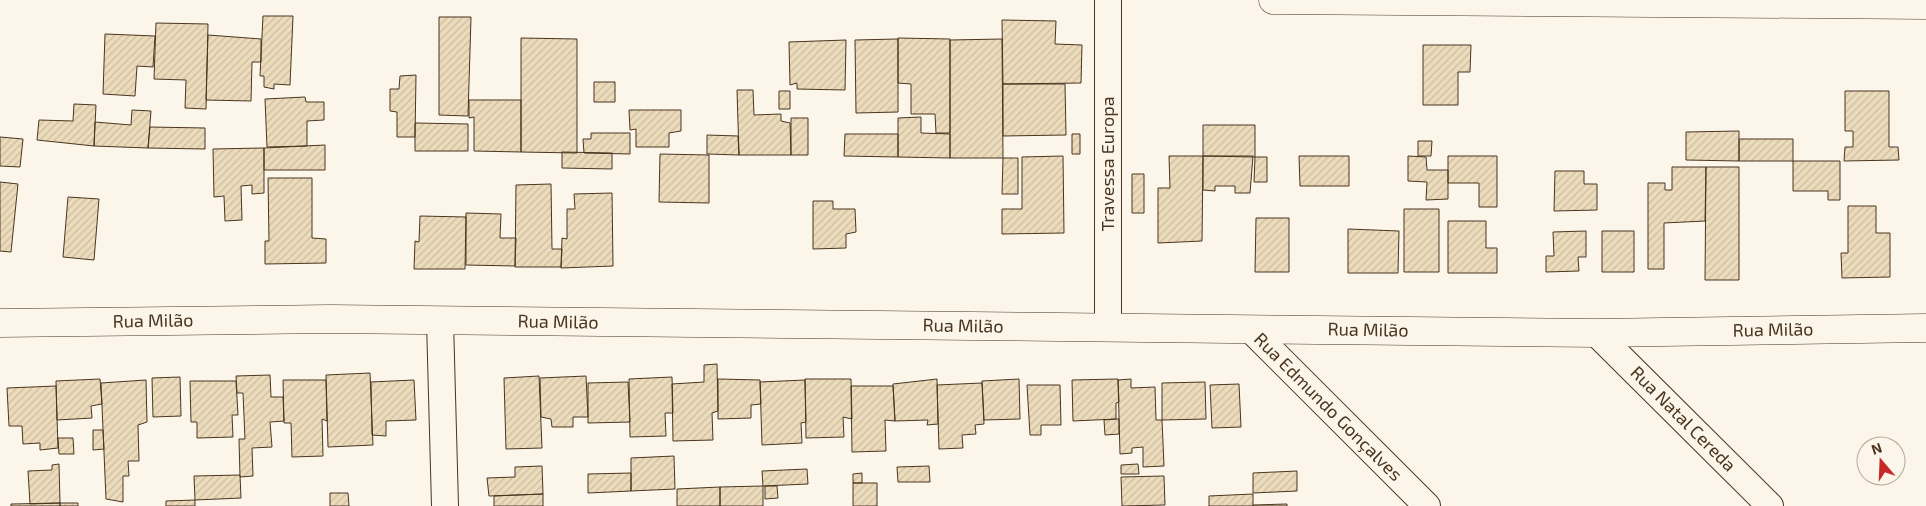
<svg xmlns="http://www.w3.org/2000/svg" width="1926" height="506" font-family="'Exo 2',sans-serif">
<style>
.building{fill:url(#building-hatch);stroke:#4a3520}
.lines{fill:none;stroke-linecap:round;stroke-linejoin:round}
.street-casing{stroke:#4a3520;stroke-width:28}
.secondary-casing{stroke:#4a3520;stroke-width:29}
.street{stroke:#fbf6e9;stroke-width:26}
.secondary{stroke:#fbf6e9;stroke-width:28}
.labels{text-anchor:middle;stroke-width:4;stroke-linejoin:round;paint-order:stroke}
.street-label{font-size:18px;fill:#4a3520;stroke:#fbf6e9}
</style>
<defs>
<pattern id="building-hatch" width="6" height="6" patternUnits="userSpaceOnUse" patternTransform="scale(1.25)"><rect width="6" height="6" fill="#ecdcbc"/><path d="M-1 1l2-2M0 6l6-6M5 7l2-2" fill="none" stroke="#ccbda1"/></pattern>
</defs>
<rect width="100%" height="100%" fill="#fbf6e9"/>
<path class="building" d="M263 16H293L290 85 274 84V89L264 87V76H260Z
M439 17H471L468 116 439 115Z
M1002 20 1056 21 1055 44 1082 45 1081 83 1003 84Z
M156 23 208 24 206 109 185 108 186 80 154 79Z
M105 34 155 36 153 67 137 66 135 96 103 94Z
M208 35 261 39V62H252L251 101 206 100Z
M521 38 577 39V153L521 152Z
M898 38 950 39V133H936L935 114H911V84L898 83Z
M898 39V112L856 113 855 40Z
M1002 39 1003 158H950V40Z
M846 40 845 90 797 89V83L790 85 789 42Z
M1423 45H1471L1470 72H1458V105H1423Z
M416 75 415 137H397V112L390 111V89H399L400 76Z
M594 82H615V102H594Z
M1003 84H1065L1066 135 1003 136Z
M737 90H753L754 115 781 114V121L790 123 791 155H739Z
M779 91H790V109H779Z
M1845 91H1889V147H1898L1899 160 1844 161 1845 147H1853V131H1845Z
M305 97 306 102H324V120L307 121V146L267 147 265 99Z
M469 100H521V152L474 151V117L469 118Z
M74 104 96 105 94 146 37 140 39 120 73 121Z
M132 110 151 111 148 148 94 146 95 122 131 125Z
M629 110H681V131L669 133V147H636V129L630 130Z
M921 117V133L950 134V158L898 157V118Z
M791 118H808V155H791Z
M415 123 468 124V151H415Z
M1203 125H1255V157L1203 156Z
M150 127 205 128V149L148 148Z
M1739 131V161L1686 160V132Z
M591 133H630V154L584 153 583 139H591Z
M845 134H898V157L844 156Z
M1072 134H1080V154H1072Z
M707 135 738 136 739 155 707 154Z
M0 137 23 139 20 167 0 166Z
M1739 139H1793V161H1739Z
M1418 141H1432L1431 156H1418Z
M325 145V170H264V148Z
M264 148V193L252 194V185L241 186 242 220 225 221 224 196 214 197 213 149Z
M562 152 612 153V169L562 168Z
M660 154 709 155V203L659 202Z
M1063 156 1064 233 1002 234V209H1022V157Z
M1169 156H1203L1202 241 1158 243V188H1170Z
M1203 156H1253L1250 193H1235V186H1215V191L1203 190Z
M1299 156H1349V186H1300Z
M1408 156 1426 157 1427 170H1448V199L1426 200 1427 182 1408 181Z
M1448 156H1497V207H1479V183H1448Z
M1255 157H1267V182H1254Z
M1003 158H1018V194H1002Z
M1793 161H1840V200H1828V191H1793Z
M1672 167H1706L1705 221 1664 223V269H1648V183H1665V190H1672Z
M1706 167H1739V280H1705Z
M1555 171H1584V184H1597V210L1554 211Z
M1132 174H1144V213H1132Z
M268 178H312V238L326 239V263L265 264V241H269Z
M0 182 18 184 11 252 0 251Z
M551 184 552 249H562L561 267H515L516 185Z
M612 193 613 266 561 268 562 238 567 239V209H575L574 194Z
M68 197 99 199 94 260 63 257Z
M813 201H833V209H855L856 232 846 234V248L813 249Z
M1848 206H1876V233H1890V277L1842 278 1841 253H1848Z
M1404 209H1439V272H1404Z
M466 213 501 214 500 238H516L515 266 466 265Z
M420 216 466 217 465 269H414L415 241 419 242Z
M1256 218H1289V272H1255Z
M1448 221H1486V248H1497V273H1448Z
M1348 229 1399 231 1398 273H1348Z
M1586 231V257H1578L1579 271 1546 272V256H1554L1553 232Z
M1602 231H1634V272H1602Z
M717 364 718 411 712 413 713 440 673 441 672 384 704 382V365Z
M370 373 373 445 328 447 326 375Z
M270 375 271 397H283L284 421 270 422 272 447 252 448 253 476 240 477 239 439H245L243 393H237L236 376Z
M539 376 542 448 506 449 504 378Z
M586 376 588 417H573V427H552L551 419 541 417 540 378Z
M180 377 181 416 153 417 152 378Z
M672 377 673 413H665L666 436 630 437 629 379Z
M100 379 102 404 91 406 92 418 57 420 56 381Z
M718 379 760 380 761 404 751 405V418L718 419Z
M805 379H851L852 419 843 417 844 437 806 438Z
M937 379 938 424 927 425 928 420 895 421 893 384Z
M1019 379 1020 419 984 420 982 381Z
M1118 379 1119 402 1116 403V419L1073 421 1072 380Z
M1131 379V388L1155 387 1156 420H1162L1164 466 1143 467V447L1132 448V453L1120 454 1118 380Z
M146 380 147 422 138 425 139 461H128L129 476H123V502L106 499 101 383Z
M283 380H326L327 421 322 419 323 456 292 457 291 423H284Z
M414 380 416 420 386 421V436L372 435 371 382Z
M805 380 806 422 801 423 802 443 762 445 760 382Z
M190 381H236L238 415H232L233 437 197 438V422H191Z
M628 382 630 422 588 423V383Z
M1205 382 1206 419 1162 420V383Z
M982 383 984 424 975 425 976 434 962 435 963 448 939 449 937 385Z
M1239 384 1241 427 1212 428 1210 385Z
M1027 385H1060L1061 425H1041V435H1030Z
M56 386 58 448 40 450V443L23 444 22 426H9L7 388Z
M851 386H893L895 421 885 420 886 451 852 452Z
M1116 419H1119V434L1105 435 1104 420Z
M93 430H103L104 449 93 450Z
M58 438H73L74 454H59Z
M674 456 675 489 631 491V458Z
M59 464 60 503 30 504 28 471 52 470V465Z
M1138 464 1139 474H1121V465Z
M542 466 543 494 489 496 487 478 515 477V467Z
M929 466 930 482H898L897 467Z
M807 469 808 484 763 486 762 471Z
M1297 471V491L1253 493V473Z
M631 473V491L588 493V474Z
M862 473V483H853V474Z
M240 475 241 498 195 500 194 476Z
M1164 476 1165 505 1122 506 1121 477Z
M853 483H877V506H853Z
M763 486V506H720V487Z
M765 486H777L778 498 765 499Z
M720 487V506H677V489Z
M330 493H348L349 506H330Z
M543 494V506H494V496Z
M1253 494V506H1209V496Z
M195 500V506H166V501Z
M60 503H78V506H60Z
M60 503V506H11V504Z
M1287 504V506H1253V505Z"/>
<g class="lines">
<defs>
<path id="street" d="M440 321 445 506
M1108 328V0
M1250 329 1427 506
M1596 333 1770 506"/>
<path id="secondary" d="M1273 0 1926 5
M0 323 330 319 1596 333 1926 328"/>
</defs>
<use href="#street" class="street-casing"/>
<use href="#secondary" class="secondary-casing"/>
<use href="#street" class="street"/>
<use href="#secondary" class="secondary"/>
</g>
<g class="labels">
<g class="street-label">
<text transform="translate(1108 164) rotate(-90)" y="6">Travessa Europa</text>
<text transform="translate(153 321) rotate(-1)" y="6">Rua Milão</text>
<text transform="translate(558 322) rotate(1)" y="6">Rua Milão</text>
<text transform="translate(963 326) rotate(1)" y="6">Rua Milão</text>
<text transform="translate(1368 330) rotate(1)" y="6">Rua Milão</text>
<text transform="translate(1773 330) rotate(-1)" y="6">Rua Milão</text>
<text transform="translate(1328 407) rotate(45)" y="6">Rua Edmundo Gonçalves</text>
<text transform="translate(1683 419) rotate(45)" y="6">Rua Natal Cereda</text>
</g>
</g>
<g transform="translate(1881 461) rotate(341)"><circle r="24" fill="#fbf6e9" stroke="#b4a999"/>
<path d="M0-4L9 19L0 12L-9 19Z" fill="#c62828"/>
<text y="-8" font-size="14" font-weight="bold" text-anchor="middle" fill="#4a3520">N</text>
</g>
</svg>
